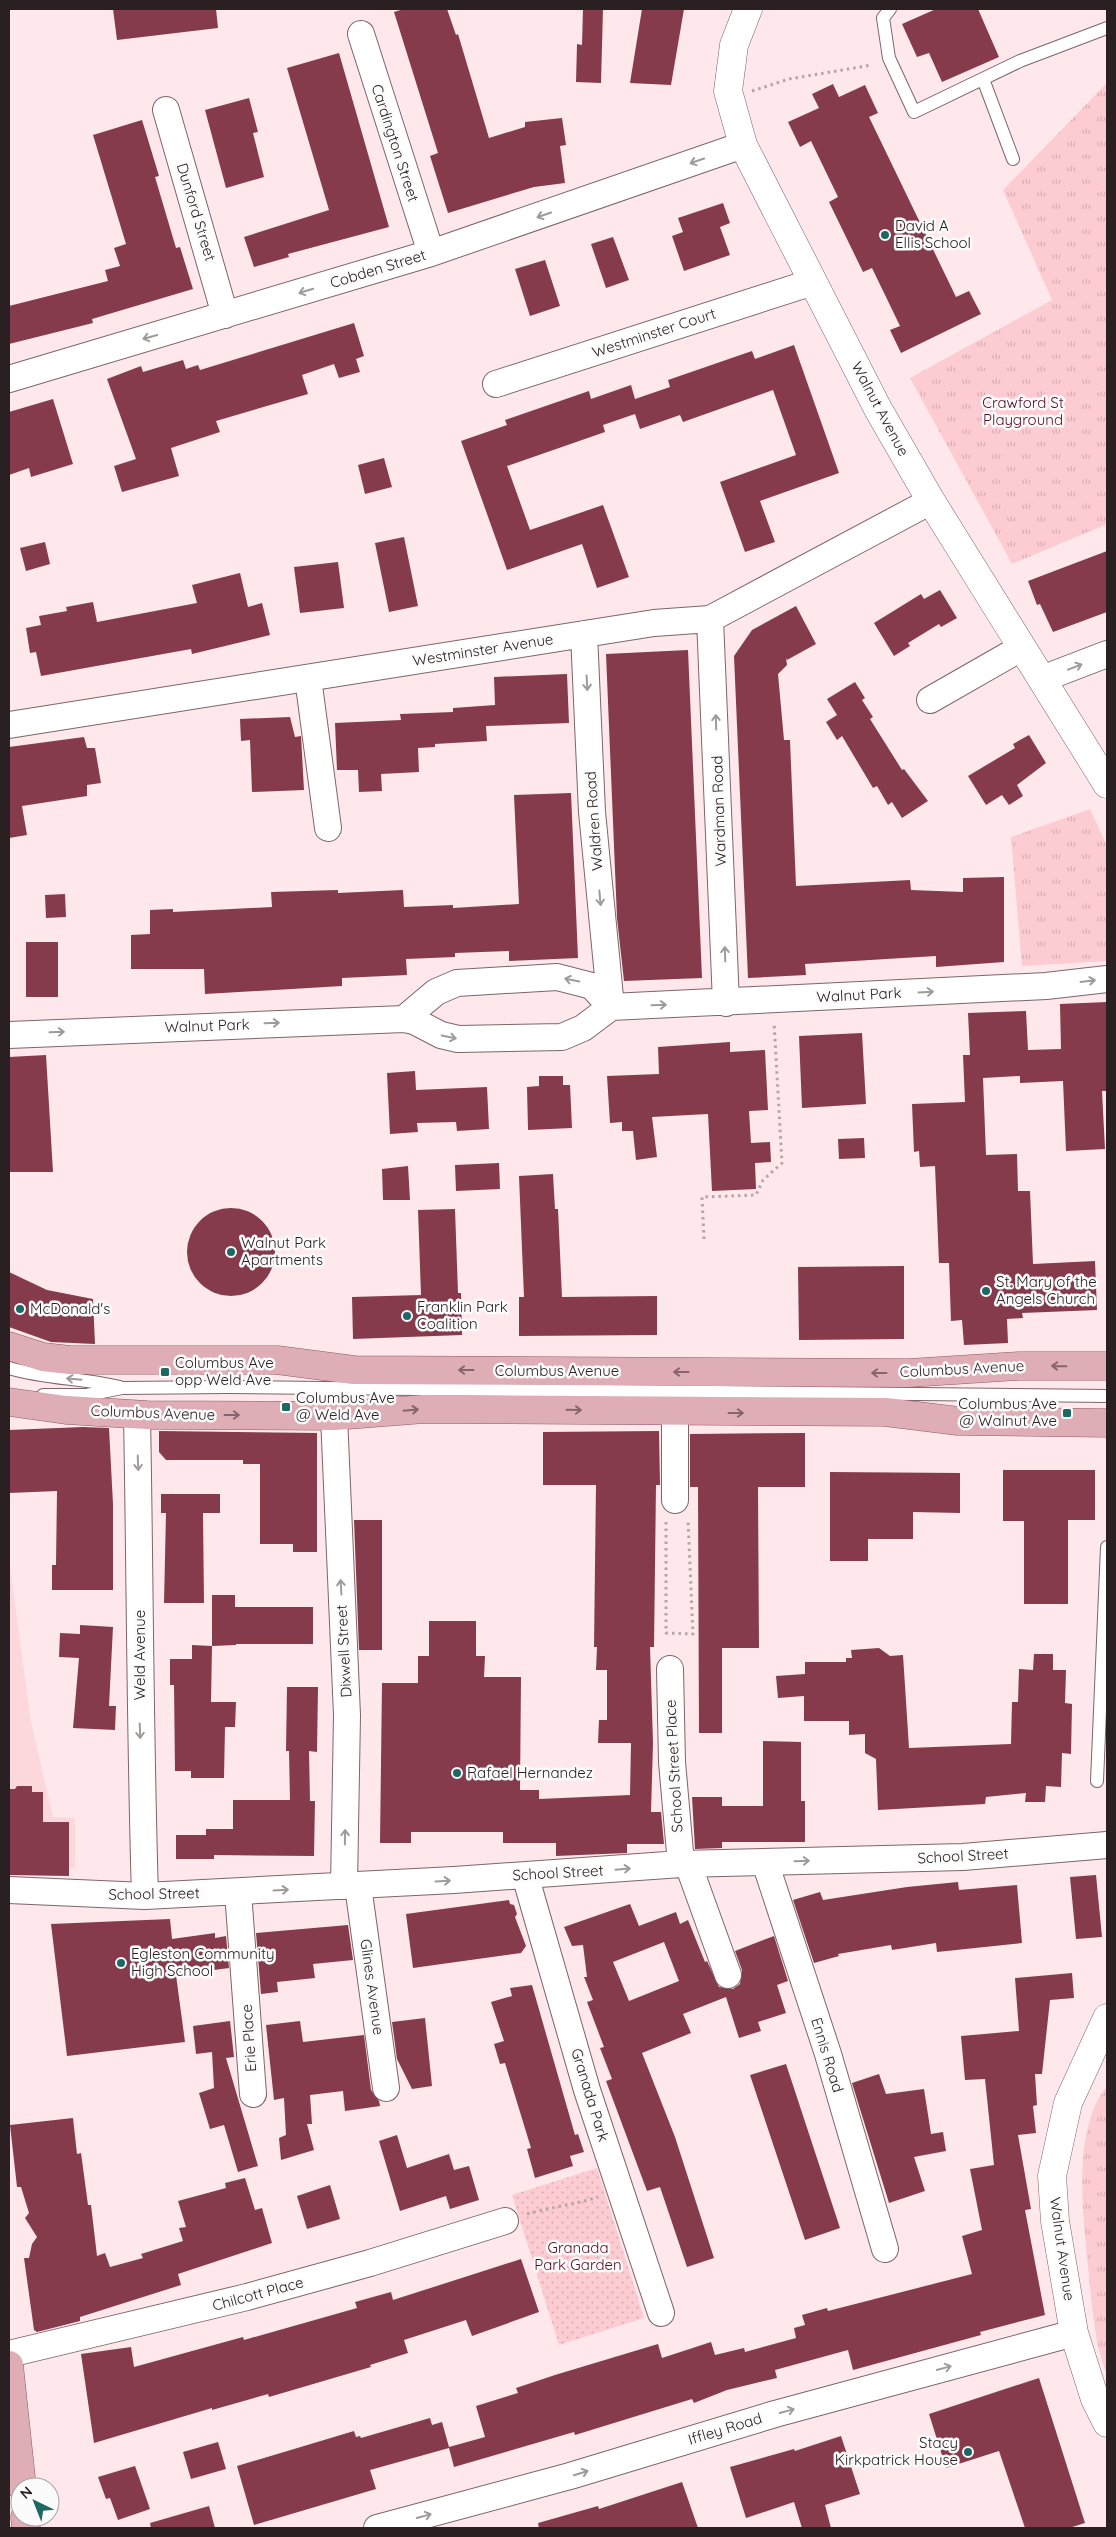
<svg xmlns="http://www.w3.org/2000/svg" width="1116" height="2537" font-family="Quicksand,sans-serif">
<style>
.built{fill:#fcd7dc}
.park{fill:url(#park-tufts)}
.garden{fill:url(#garden-dots)}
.building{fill:#853b4b;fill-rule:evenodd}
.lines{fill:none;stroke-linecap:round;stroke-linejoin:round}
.service-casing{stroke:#7d6568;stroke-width:14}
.minor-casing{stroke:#7d6568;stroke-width:28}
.tertiary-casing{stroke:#7d6568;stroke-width:29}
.primary-casing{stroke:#915962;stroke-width:29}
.path{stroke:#b6a4a6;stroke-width:3;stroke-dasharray:2.5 4;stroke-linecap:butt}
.service{stroke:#fff;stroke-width:12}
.minor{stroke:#fff;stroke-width:26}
.tertiary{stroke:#fff;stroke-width:28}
.primary{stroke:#dfadb6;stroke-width:28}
.oneway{stroke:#9f9b9b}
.oneway2{stroke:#84666c}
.poi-dot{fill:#1d6864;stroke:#fbfbfb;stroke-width:2}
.labels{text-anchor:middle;stroke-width:5;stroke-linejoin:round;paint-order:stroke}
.street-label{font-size:15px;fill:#2a2021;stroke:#fbfbfb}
.poi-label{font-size:15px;fill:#2a2021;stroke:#fbfbfb;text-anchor:start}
.park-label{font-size:15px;fill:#570c23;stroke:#fbfbfb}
</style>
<defs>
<pattern id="park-tufts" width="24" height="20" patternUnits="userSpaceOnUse" patternTransform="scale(1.25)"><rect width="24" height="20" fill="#fdcbd2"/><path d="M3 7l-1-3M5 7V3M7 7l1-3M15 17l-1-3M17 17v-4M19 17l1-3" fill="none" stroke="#d9aeb4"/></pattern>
<pattern id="garden-dots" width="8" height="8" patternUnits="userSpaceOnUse" patternTransform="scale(1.25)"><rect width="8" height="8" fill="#fdcbd2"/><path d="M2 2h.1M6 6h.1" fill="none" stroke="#d9aeb4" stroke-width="1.8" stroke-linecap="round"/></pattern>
</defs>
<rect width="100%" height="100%" fill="#fee8eb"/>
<path class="built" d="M9 1560 31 1722 53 1817 75 1818V1868L9 1865Z"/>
<path class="park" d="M1107 83V524L1012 564 910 378 1052 300 1003 190Z
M1090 809 1107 846V961L1022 966 1011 837Z
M1107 2086V2374C1095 2347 1092 2306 1089 2276 1084 2222 1070 2132 1107 2086Z"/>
<path class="garden" d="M597 2168 644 2318 559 2345 512 2195Z"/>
<path class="building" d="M113 9H216L218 28 117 40Z
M404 9H447L456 35 458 34 489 138 525 127V122L562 118 566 145 560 146 565 183 534 187 448 213 430 156 438 153 394 12Z
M583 9H603L601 83 576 82 577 44 582 45Z
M642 9H684L671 85 630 83Z
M936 9H978L999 57 942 82 929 53 917 57 902 24Z
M339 53 389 227 288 254 289 257 254 267 244 237 329 210 287 68Z
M833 84 839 97 865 85 878 113 869 117 956 297 969 291 981 314 901 353 890 330 900 326 872 268 863 272 829 202 838 197 811 141 800 147 788 122 819 108 812 94Z
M249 98 258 132 253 133 264 177 226 188 205 110Z
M142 120 159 176 155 177 176 248 180 247 193 289 92 319 93 323 9 344V306L108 281 105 270 120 266 114 248 126 244 93 135Z
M723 203 730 223 720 227 730 255 684 271 672 236 683 232 678 218Z
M613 237 629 280 606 288 591 244Z
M545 260 560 306 530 316 515 269Z
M354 323 364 356 356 359 360 372 339 378 334 364 302 375 308 394 216 421 220 432 171 448 179 476 122 492 114 466 136 459 107 379 141 366 143 372 183 360 186 369 198 365 200 370Z
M794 345 839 473 760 501 775 542 745 552 720 482 796 455 773 390 683 422 680 415 640 429 635 414 603 425 605 432 507 466 530 530 603 505 629 577 597 588 582 544 507 570 461 441 507 425 505 420 589 391 591 399 631 385 635 399 670 387 668 380 752 351 755 359Z
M53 399 73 464 31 477 29 468 9 475V412Z
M384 458 392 487 365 494 358 465Z
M404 537 418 606 389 612 375 543Z
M45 542 50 564 26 571 20 548Z
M1107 551V612L1053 632 1040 604 1037 605 1028 581Z
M338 562 344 608 300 613 294 567Z
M240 573 248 607 262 603 270 635 192 654 191 649 41 676 36 652 30 653 26 628 41 625 39 616 67 611 66 607 93 602 97 622 197 603 192 585Z
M940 590 957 618 941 627 939 624 908 643 910 646 894 656 874 623 921 594 924 599Z
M796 606 816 644 787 660 786 658 787 665 778 674 784 740H790L796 886 910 880 911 890 963 892V878L1004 877V962L936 967V956L870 960 805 964 806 975 748 978 734 656 752 630Z
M688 650 702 978 624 981 617 918 606 654Z
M567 674 569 723 486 726 487 741 435 744V747L418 748 419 772 381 774 382 791 359 792 358 770H337L335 723 401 720 400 714 453 712V708L495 705 494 677Z
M855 682 865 698 862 700 873 717 870 719 902 770 904 769 928 801 902 818 892 802 888 805 877 786 873 788 842 736 837 740 826 722 837 715 827 699Z
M290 717 295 737 301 736 304 790 252 792 250 740 241 741 240 719Z
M1029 735 1046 763 1017 785 1023 796 1009 805 1002 795 986 805 968 776 1015 748 1013 744Z
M84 737 87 748H95L101 783 87 785V796L22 806 27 835 9 838V747Z
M571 793 578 958 509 961V951L455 953V957L406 959 407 975 342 978V986L205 994 204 969H131V935L150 934V910L173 909V912L272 907 271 892 338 890V893L403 890 404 907 453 905V908L519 904 514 795Z
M65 894 66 917 46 918 45 895Z
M26 942H58V997H26Z
M1107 1002V1091H1102L1105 1149 1066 1151 1063 1081 1020 1083V1076L983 1078 986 1155 1017 1154 1018 1191H1030L1033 1264 1095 1261 1097 1310 1022 1313 1023 1318 1007 1319 1008 1343 964 1345 962 1320 951 1321 949 1263H939L935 1166 920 1167 919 1151 914 1152 912 1104 965 1102 963 1055H970L968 1013 1026 1011 1028 1050 1061 1049 1060 1004Z
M862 1033 866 1104 802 1108 799 1036Z
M730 1042V1052L765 1050 768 1110 749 1111 751 1143 770 1142 771 1162 755 1163 756 1189 712 1191 708 1114 652 1117 657 1157 636 1160 633 1131H622V1122L610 1123 607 1076 659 1074 658 1047Z
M46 1055 53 1172H9V1057Z
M415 1071 416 1090 487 1087 489 1129 457 1131 456 1122 417 1123 418 1132 390 1134 387 1073Z
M539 1076H563V1085H570L572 1128 528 1130 527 1087 539 1086Z
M864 1138 865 1158 839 1159 838 1139Z
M499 1163 500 1189 456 1191 455 1165Z
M408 1166 410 1200H383L382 1169Z
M553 1174 555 1209H558L562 1297 657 1296V1335L519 1336V1297H524L519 1176Z
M187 1252a44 44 0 1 1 88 0a44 44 0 1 1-88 0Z
M455 1209 458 1293H461L462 1335 353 1339 352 1297 421 1295 418 1210Z
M904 1266V1339L799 1340 798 1267Z
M9 1272 47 1290 93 1299 95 1344 51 1342 9 1327Z
M83 1427 109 1428 113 1504V1590H52V1565H56L57 1491 9 1493V1430Z
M159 1431 317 1433V1552H293V1544H260V1464H243V1460H166L159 1452Z
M659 1431 660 1485H656L654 1647H650L653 1743 651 1812H661L664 1844H627V1853L556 1856V1843H503V1832H411V1843H380L382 1683H418V1656H429V1621H476V1656H485L484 1677H521L520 1790H539V1799L630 1795 631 1743H598L599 1720H607V1670H596L597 1647H594L596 1485H543V1432Z
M805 1433V1487H758L759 1648H722V1733H699L698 1487H690V1434Z
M1003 1470H1095V1520H1068V1604H1024V1521H1003Z
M830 1472 960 1473V1513L913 1512V1539H868V1561H830Z
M161 1494H220V1513H203L204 1603H164L166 1513H161Z
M354 1520H382V1650H359Z
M212 1595H235V1607H313V1644H236V1645L212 1646Z
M80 1625 113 1627 109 1706H116L115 1730 73 1728 79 1658 59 1657 60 1633 80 1634Z
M192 1645 212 1646 211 1702H236L235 1727H225L224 1778H191V1771H175L174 1685H170V1659H192Z
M879 1648 890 1656 903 1655 909 1748 1011 1744 1012 1702H1018L1019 1669 1033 1670 1034 1654H1053V1670H1066L1065 1703 1072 1704 1071 1754 1062 1753 1061 1787 1046 1786 1045 1802H1025L1026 1793 986 1797 985 1804 878 1810 876 1759 865 1753V1734L849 1735V1721H804V1696L778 1698 776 1676 805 1674V1662H846V1658H852L851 1650Z
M287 1687H318L317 1752 309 1751 310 1801H315L314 1856 214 1855V1859H176V1835H206V1829H233V1800H290L289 1751H286Z
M763 1741 801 1742V1801H805V1842H722V1848L695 1849 692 1797H722V1806H763Z
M17 1786H32V1792H43V1822H69V1876L9 1875V1789H15Z
M1096 1875 1102 1937 1076 1939 1070 1877Z
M958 1882 959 1890 1017 1885 1022 1943 937 1952 936 1943 892 1950 891 1945 838 1954 839 1956 814 1963 793 1900 820 1892 823 1900 907 1887Z
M509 1900 510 1904 514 1905 517 1914 515 1917 526 1946 521 1953 413 1968 406 1914Z
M630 1904 639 1926 676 1912 680 1924 688 1920 705 1962 707 1961 719 1987 733 1989 740 1984 742 1970 735 1951 774 1936 788 1981 777 1985 786 2013 758 2022 761 2031 739 2038 726 1997 683 2014 691 2033 642 2053 675 2137 714 2258 687 2267 660 2187 647 2191 606 2081 612 2079 600 2048 604 2047 587 2002 593 2000 584 1977H587L583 1945 572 1946 564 1927ZM664 1942 679 1981 629 2001 613 1962Z
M170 1919 172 1939 215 1933V1938L226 1936 229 1968 176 1975 185 2042 67 2056 51 1924Z
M348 1925 353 1960 313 1964 315 1978 277 1982 278 1992 261 1994 256 1933Z
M1072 1973 1074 1998 1050 2000 1042 2074H1035L1037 2105 1033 2106 1036 2133 1018 2135 1031 2209 1025 2210 1045 2315 980 2332 981 2335 853 2370 848 2350 775 2370 777 2378 727 2390 694 2403 692 2399 575 2435 574 2432 454 2467 449 2448 370 2470 376 2489 254 2525 237 2466 354 2431 356 2437 360 2436 361 2438 430 2418 432 2425 442 2422 449 2447 485 2437 476 2406 518 2393 516 2388 555 2375 658 2344 662 2358 711 2342 715 2355 744 2348 745 2352 796 2338 794 2328 805 2325 802 2315 827 2308 828 2311 972 2274 962 2236 982 2230 970 2169 994 2165 985 2079 965 2080 961 2036 1019 2031 1015 1978Z
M532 1985 575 2135 578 2134 584 2152 570 2156 573 2166 535 2178 527 2149 531 2148 505 2063 500 2064 494 2044 504 2041 491 2002 512 1996 510 1988Z
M425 2018 432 2086 412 2089 397 2059 392 2022Z
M230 2021 234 2057 226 2058 258 2166 238 2172 224 2125 210 2129 199 2093 214 2088 212 2052 196 2054 193 2026Z
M300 2021 303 2042 364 2035 371 2090 379 2101 380 2106 345 2111 343 2091 310 2095 312 2124H307L314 2150 281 2160 279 2138 286 2135 284 2098 274 2100 266 2025Z
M786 2064 840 2228 805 2240 750 2075Z
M879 2074 886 2094 924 2089 931 2134 943 2132 946 2151 914 2157 925 2191 889 2203 852 2083Z
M73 2118 77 2154 81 2153 88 2205H91L97 2256 105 2253 110 2267 143 2258 141 2254 183 2241 179 2228 186 2227 178 2201 226 2188 225 2183 245 2178 255 2210 262 2208 272 2243 178 2274 181 2285 80 2317V2321L37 2332 34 2330 24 2258H29L32 2244 37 2237 25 2218 29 2213 21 2187H17L10 2125Z
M397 2135 407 2168 449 2154 454 2170 469 2166 479 2200 450 2209 446 2196 400 2211 379 2141Z
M330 2185 340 2219 307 2229 297 2196Z
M521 2259 539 2312 472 2336 466 2320 404 2340 408 2353 370 2365 371 2367 269 2397 268 2394 212 2410V2408L94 2443 81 2354 131 2347 134 2367 243 2337 244 2340 357 2308 355 2302 391 2292 393 2300Z
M1039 2378 1085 2523 1069 2528H1025L999 2451 946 2468 929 2414Z
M841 2436 860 2494 825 2505 831 2528H802L794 2502 746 2518 730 2467 794 2449 795 2451Z
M218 2442 226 2469 191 2479 183 2452Z
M135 2466 150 2509 118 2520 110 2498 106 2499 98 2477Z
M682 2482 698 2528H539L538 2523 598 2506 599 2509Z
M209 2506 215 2528H151L150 2523Z"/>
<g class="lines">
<defs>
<path id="service" d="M890 9 883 18 889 58 914 112 1020 61 1107 28
M983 79 1013 159
M9 1368C45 1379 83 1378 120 1387
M43 1395H87L122 1388 226 1387 1107 1396
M1097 1781 1107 1547"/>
<path id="minor" d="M361 34 431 253
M166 110 225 315
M9 379 431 253 743 145
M496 384 813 282
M710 619 726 1003
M584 634 592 812 611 1007
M308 678 328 828
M1042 679 1107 654
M930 700 1021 648
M9 725 654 623 710 619 931 501
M404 1019 436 992 457 983 557 977 592 986 611 1007
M9 1035 404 1019 414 1021 441 1035 458 1039 562 1037 583 1028 611 1007 1046 986 1107 979
M675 1412V1500
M137 1415C140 1575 140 1735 145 1896
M334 1416 347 1715 344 1886
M670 1669 672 1762 681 1864
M765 1862 828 2054 885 2249
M688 1864 728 1975
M525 1875 587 2090 661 2313
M358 1886 386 2088
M9 1890 145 1896 454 1880 681 1864 963 1857 1107 1845
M238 1892 253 2094
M9 2354 247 2297 370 2263 505 2221
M377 2528 570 2476 775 2414 1074 2333"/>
<path id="tertiary" d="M748 9 734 45 728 91 743 145 878 409 931 501 1107 784
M1107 2018 1068 2103 1052 2176 1055 2221 1074 2333 1095 2399 1107 2423"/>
<path id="primary" d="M9 1346 43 1357 70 1360H277L354 1370 909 1373 1019 1366H1107
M9 1402 66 1410 147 1415 334 1416 424 1409 885 1412 958 1421 1107 1423
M9 2365 22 2487
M25 2517 26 2528"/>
</defs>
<use href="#service" class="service-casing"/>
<use href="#minor" class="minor-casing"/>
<use href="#tertiary" class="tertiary-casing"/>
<use href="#primary" class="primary-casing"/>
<path class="path" d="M752 91 789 79 872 65
M704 1239 702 1197 756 1195 763 1180 782 1163 774 1022
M666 1522V1633L693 1634 688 1520
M527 2214C550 2207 574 2205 598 2197"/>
<use href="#service" class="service"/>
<use href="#minor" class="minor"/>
<use href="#tertiary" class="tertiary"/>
<use href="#primary" class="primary"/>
</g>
<defs><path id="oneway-shaft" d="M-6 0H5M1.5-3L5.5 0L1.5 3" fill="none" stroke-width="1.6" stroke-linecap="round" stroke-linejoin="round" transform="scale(1.25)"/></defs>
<g class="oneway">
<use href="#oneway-shaft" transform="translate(697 161) rotate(161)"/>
<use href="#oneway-shaft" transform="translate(544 215) rotate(161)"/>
<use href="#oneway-shaft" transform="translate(306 291) rotate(163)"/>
<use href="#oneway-shaft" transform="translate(150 337) rotate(164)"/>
<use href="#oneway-shaft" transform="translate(1075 667) rotate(-21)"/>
<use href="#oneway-shaft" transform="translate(587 683) rotate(87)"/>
<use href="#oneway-shaft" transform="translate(716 722) rotate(-92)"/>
<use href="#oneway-shaft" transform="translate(600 898) rotate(85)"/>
<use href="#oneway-shaft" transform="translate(725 954) rotate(-92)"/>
<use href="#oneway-shaft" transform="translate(572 980) rotate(-169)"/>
<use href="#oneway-shaft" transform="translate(1088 981) rotate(-7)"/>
<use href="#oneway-shaft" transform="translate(926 992) rotate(-3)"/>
<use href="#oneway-shaft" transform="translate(659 1005) rotate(-2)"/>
<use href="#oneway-shaft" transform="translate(272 1023) rotate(-2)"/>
<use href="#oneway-shaft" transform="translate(57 1032) rotate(-2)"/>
<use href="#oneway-shaft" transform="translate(449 1037) rotate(12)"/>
<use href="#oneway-shaft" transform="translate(74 1379) rotate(-175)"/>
<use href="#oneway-shaft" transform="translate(138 1463) rotate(88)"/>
<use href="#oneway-shaft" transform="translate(341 1587) rotate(-93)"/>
<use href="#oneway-shaft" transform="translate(140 1731) rotate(88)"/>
<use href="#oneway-shaft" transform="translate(345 1837) rotate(-89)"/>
<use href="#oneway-shaft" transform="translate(802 1861) rotate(-2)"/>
<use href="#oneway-shaft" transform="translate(623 1869) rotate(-5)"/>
<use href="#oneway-shaft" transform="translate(443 1881) rotate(-3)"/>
<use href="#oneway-shaft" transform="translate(281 1890) rotate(-3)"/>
<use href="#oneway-shaft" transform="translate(944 2368) rotate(-15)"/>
<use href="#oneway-shaft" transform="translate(787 2411) rotate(-15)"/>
<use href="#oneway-shaft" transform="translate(581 2473) rotate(-17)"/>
<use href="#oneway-shaft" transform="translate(424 2516) rotate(-15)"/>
</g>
<g class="oneway2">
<use href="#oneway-shaft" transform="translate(1059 1366) rotate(-179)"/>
<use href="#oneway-shaft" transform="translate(466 1370) rotate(-180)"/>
<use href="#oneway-shaft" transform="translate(681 1372) rotate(-180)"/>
<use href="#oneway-shaft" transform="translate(879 1373) rotate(-180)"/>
<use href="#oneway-shaft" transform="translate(411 1410) rotate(-5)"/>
<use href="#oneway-shaft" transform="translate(574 1410) rotate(1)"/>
<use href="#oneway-shaft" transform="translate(736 1413)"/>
<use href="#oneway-shaft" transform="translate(232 1415)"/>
</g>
<g class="poi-dot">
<circle cx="885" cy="235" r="5"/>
<circle cx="231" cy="1252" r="5"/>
<circle cx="986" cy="1291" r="5"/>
<circle cx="20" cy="1309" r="5"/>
<circle cx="407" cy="1316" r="5"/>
<rect x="160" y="1367" width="10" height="10" rx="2.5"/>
<rect x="281" y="1402" width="10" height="10" rx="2.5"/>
<rect x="1062" y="1408" width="10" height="10" rx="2.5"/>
<circle cx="457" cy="1773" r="5"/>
<circle cx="121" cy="1963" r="5"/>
<circle cx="968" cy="2452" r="5"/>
</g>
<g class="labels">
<g class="street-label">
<text transform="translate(395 143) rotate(72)" y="5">Cardington Street</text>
<text transform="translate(196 212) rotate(73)" y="5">Dunford Street</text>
<text transform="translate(378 269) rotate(-17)" y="5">Cobden Street</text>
<text transform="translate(654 333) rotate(-18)" y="5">Westminster Court</text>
<text transform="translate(880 409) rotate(62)" y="5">Walnut Avenue</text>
<text transform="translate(483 650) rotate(-9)" y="5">Westminster Avenue</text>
<text transform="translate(719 811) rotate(-92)" y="5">Wardman Road</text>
<text transform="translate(594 821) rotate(-94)" y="5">Waldren Road</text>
<text transform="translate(859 995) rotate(-3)" y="5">Walnut Park</text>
<text transform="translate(207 1026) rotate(-2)" y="5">Walnut Park</text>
<text transform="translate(962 1369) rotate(-3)" y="5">Columbus Avenue</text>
<text x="557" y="1376">Columbus Avenue</text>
<text transform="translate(153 1413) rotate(2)" y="5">Columbus Avenue</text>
<text transform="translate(344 1651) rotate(-93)" y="5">Dixwell Street</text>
<text transform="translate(140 1655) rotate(-90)" y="5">Weld Avenue</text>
<text transform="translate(674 1766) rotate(-93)" y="5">School Street Place</text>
<text transform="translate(963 1856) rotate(-3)" y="5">School Street</text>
<text transform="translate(558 1873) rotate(-3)" y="5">School Street</text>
<text transform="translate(154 1894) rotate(-1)" y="5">School Street</text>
<text transform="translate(372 1987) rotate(82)" y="5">Glines Avenue</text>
<text transform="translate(249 2038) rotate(-94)" y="5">Erie Place</text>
<text transform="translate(827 2055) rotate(73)" y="5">Ennis Road</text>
<text transform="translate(590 2095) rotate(73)" y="5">Granada Park</text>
<text transform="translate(1062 2249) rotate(82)" y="5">Walnut Avenue</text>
<text transform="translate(258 2294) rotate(-15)" y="5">Chilcott Place</text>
<text transform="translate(725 2429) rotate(-17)" y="5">Iffley Road</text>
</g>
<g class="poi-label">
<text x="895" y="231">David A<tspan x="895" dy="17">Ellis School</tspan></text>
<text x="241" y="1248">Walnut Park<tspan x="241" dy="17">Apartments</tspan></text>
<text x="996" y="1287">St. Mary of the<tspan x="996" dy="17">Angels Church</tspan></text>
<text x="417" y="1312">Franklin Park<tspan x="417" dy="17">Coalition</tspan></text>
<text x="30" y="1314">McDonald's</text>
<text x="175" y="1368">Columbus Ave<tspan x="175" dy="17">opp Weld Ave</tspan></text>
<text x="296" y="1403">Columbus Ave<tspan x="296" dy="17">@ Weld Ave</tspan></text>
<text x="1057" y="1409" text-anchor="end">Columbus Ave<tspan x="1057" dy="17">@ Walnut Ave</tspan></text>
<text x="467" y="1778">Rafael Hernandez</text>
<text x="131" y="1959">Egleston Community<tspan x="131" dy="17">High School</tspan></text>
<text x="958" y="2448" text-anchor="end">Stacy<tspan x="958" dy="17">Kirkpatrick House</tspan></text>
</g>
<g class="park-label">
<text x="1023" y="408">Crawford St<tspan x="1023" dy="17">Playground</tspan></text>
<text x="578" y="2253">Granada<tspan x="578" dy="17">Park Garden</tspan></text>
</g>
</g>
<rect width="1116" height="2537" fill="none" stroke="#2a2021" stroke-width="20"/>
<g transform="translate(35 2502) rotate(317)"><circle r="24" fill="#fbfbfb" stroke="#a7a3a4"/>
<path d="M0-4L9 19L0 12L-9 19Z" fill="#1d6864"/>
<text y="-8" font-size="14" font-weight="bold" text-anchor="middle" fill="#2a2021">N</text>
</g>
</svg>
